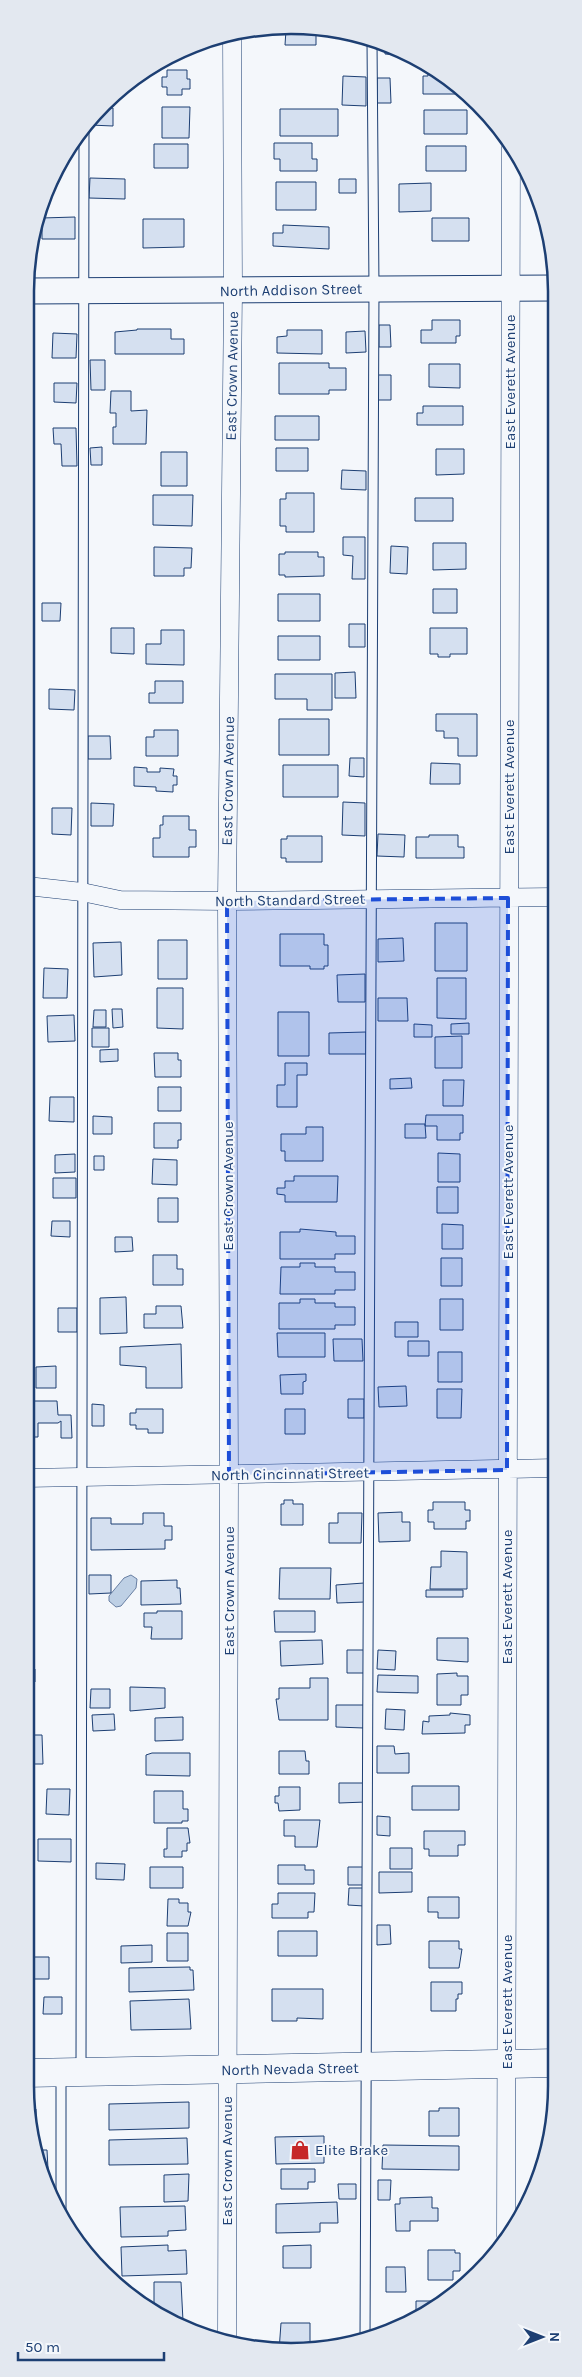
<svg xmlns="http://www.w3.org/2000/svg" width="582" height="2377" font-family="Karla,sans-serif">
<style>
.water{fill:#bed0e5;stroke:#687fa3}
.building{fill:#d5e0f0;stroke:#1d3f73}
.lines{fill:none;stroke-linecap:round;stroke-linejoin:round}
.lane-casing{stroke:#1d3f73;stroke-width:11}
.street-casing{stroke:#1d3f73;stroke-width:19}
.secondary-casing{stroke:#1d3f73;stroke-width:27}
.primary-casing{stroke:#1d3f73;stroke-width:29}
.lane{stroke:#f4f7fb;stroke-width:9}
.street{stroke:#f4f7fb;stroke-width:18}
.secondary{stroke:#f4f7fb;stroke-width:25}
.primary{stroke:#f4f7fb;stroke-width:28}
.marked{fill:#1d4ed8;fill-opacity:0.2;stroke:#1d4ed8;stroke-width:4;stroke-dasharray:10 6;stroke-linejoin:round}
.labels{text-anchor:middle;stroke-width:4;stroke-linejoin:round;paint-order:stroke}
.street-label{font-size:15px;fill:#1d3f73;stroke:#f4f7fb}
.poi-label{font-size:15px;fill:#1d3f73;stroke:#f4f7fb;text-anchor:start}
.rim{fill:none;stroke:#1d3f73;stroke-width:2.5}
</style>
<rect width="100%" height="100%" fill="#f4f7fb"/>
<path class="water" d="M131 1575 137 1579 136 1588 121 1606 116 1607 109 1601V1596L124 1578Z"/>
<path class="building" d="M316 28V45H285L286 30Z
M385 45 409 53 413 56 385 54Z
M428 67H429L466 94H423V76H428Z
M167 70H187V79H190V89H182V95H167V87H162V77H167Z
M343 76 366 77V106L342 105Z
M377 78H390L391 103H377Z
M162 107H190L189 138H162Z
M105 108H113V126L90 125Z
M280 109H338V136H280Z
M424 110H467V134H424Z
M274 143H312V159H317V171H280V159H274Z
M154 144H188V168H154Z
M426 146H466V171H426Z
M90 178 125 179V199L89 198Z
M339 179H356V193H339Z
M276 182H316V210H276Z
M431 183V211L399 212V184Z
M75 217V239H42V218Z
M432 218H469V241H432Z
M143 219H184V247L143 248Z
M283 225 329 227V249L273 246V233H283Z
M432 320H460V336H456V343H421V330H432Z
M379 325H390L391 347H379Z
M137 329H171V339H184V354H115V332L137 330Z
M287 330H322V354L277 353V337L287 336Z
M365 331 366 352 346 353V332Z
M53 333 77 334 76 358H52Z
M90 360H105V390H91Z
M279 363H329V368H346V390H329V394H279Z
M429 364H460V388L429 387Z
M378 375H391V400H378Z
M54 383H77L76 403 54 402Z
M111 391H131V411L147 410 146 444H113V427H116V413H110Z
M423 406H463V425H417V413H423Z
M275 416H319V440H275Z
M53 428H76L77 466H62L61 444H54Z
M102 447V465H91L90 448Z
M276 448H308V471H276Z
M436 449H464V474L436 475Z
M161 452H187V486H161Z
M342 470 366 471V490L341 489Z
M286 493H314V532H286V526H280V499H286Z
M153 495H193L192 526 153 525Z
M415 498H453V521H415Z
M343 537H365V579H352L353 556 343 555Z
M433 543H466V569L433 570Z
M391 546 408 547 407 574 390 573Z
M154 547 192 548 191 568H184V576H154Z
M285 552H318V557H324V576L285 577V575H279V554H285Z
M433 589H457V613H433Z
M27 592H30V619H27Z
M278 594H320V621H278Z
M42 603H61L60 621H42Z
M349 624H365V647H349Z
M111 628H134V654L111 653Z
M430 628H467V654H450V657H438V654H430Z
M161 630H184V665L146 664V644H161Z
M278 636H320V660H278Z
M355 672 356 698H335V673Z
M275 674H332V710H307V699H275Z
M155 681H183V703H149V693H155Z
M27 686H34V701H27Z
M49 689 75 690 74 710 49 709Z
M436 714H477V756H458V738H444V731H436Z
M279 719H329V755H279Z
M154 730H178V756H146V737H154Z
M88 736H110L111 759H88Z
M350 758H364V777L349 776Z
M431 763 460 764V784H430Z
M283 765H338V797H283Z
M134 767 147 768V772H160V768L174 769 173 776H177V785H173V792L156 791V787L134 786Z
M27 768H29L30 801H27Z
M343 802 365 803V836L342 835Z
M91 803 114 804 113 826H91Z
M52 808H72L71 835 52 834Z
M163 816H189V830H196V847H189V857H153V838H160V825H163Z
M378 834 405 835 404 857 377 856Z
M429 835H458V847H464V858H416V837H429Z
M287 836H322V862H286V858H281V839H287Z
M435 923H467V971H435Z
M280 934H324V945H328V966H324V969H310V966H280Z
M403 938 404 961 378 962V939Z
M158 940H187V979H158Z
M121 942 122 975 94 977 93 943Z
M44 968 68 969 67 998H43Z
M365 974V1002H338L337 975Z
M437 978H466V1019L437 1018Z
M157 988H183V1029L157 1028Z
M378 998H407L408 1021H378Z
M112 1009H122L123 1027 113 1028Z
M94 1010H106V1027H93Z
M278 1012H309V1056H278Z
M74 1015 75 1041 48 1042 47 1016Z
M469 1023V1034H451V1024Z
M414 1024 432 1025V1037H414Z
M92 1028H109V1047H92Z
M366 1032V1054H329V1033Z
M462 1036V1068H435V1037Z
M118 1049V1061L100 1062V1050Z
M154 1053H178V1060H181V1077H155Z
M285 1063H307V1075H297V1107H277V1085H285Z
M411 1078 412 1088 390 1089V1079Z
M443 1080H464L463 1106H443Z
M158 1087H181V1111H158Z
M50 1097H74V1122L49 1121Z
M426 1115H463V1133H460V1140H437V1126H425Z
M93 1116 112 1117V1134H93Z
M154 1123H181V1140H178V1148H154Z
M405 1124H425L426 1138H405Z
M306 1127H323V1161H285V1151H281V1134H306Z
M438 1153 460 1154V1182H438Z
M75 1154V1172L55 1173V1155Z
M94 1156H104V1170H94Z
M153 1159 177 1160V1185L152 1184Z
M294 1176H338L337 1202H285V1195L277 1194V1188H285V1181H294Z
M53 1178H76V1198H53Z
M437 1187H458V1213H437Z
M158 1198H178V1222H158Z
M52 1221H70V1237L51 1236Z
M442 1224 463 1225V1249H442Z
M300 1229 336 1232V1236H355V1254H335V1259H280V1232H300Z
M115 1237H132L133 1251 115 1252Z
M153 1255H177V1269H183V1285H153Z
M441 1258H462V1286H441Z
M300 1263H315V1267H335V1272H355V1290H335V1294H280L281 1267H300Z
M26 1275H31V1292L26 1293Z
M126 1297 127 1333 100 1334V1298Z
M300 1299H315V1303H335V1307H355V1325H335V1329H279V1303H300Z
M440 1299H463V1330H440Z
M156 1306H181L183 1328H144V1314H156Z
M58 1308H77V1332H58Z
M395 1322H418V1337H395Z
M277 1333H325V1357H278Z
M333 1339H362L363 1361H334Z
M408 1341H429V1356H408Z
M181 1344 182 1388H146V1367L120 1365V1347Z
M551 1346H555V1363L551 1364Z
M438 1352H462V1382H438Z
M56 1366V1388H36V1367Z
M306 1374V1381L303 1382V1394H281L280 1375Z
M406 1386 407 1406 379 1407 378 1387Z
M437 1389H462L461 1418H437Z
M348 1399H364V1418H348Z
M26 1401H57L58 1415H71L72 1438H61V1421L58 1423H38V1437H26Z
M92 1404 104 1405V1426H92Z
M136 1409H163V1433H148V1429H136V1425H130V1413H136Z
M285 1409H305V1434H285Z
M284 1500H293V1504H303V1525H281V1504H284Z
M433 1502H465V1510H470V1521H466V1529H434V1522H428V1510H433Z
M402 1512V1522H410V1541L379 1542 378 1513Z
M143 1513H164V1526H172V1540H165V1549L91 1550V1518H111V1524H143Z
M338 1513H362L361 1543H329V1523H338Z
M441 1551 467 1552V1589H430L431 1567H441Z
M280 1568H331L330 1599H279Z
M89 1575H111V1593L89 1594Z
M177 1580V1588H180L181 1604 141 1605V1581Z
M364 1583 365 1602 337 1603 336 1585Z
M426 1590H463V1597H426Z
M157 1611H182V1639H151L152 1627H144V1613H157Z
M274 1611H315V1632H275Z
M437 1638H468V1662L437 1660Z
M322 1640 323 1664 281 1666 280 1641Z
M347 1650H364V1673H347Z
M378 1650 396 1651 395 1670 377 1669Z
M26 1669H35V1682H26Z
M457 1673V1676H468V1695H461V1705H437V1674Z
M378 1675 418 1676V1693L377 1692Z
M310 1678H328V1720H279L276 1699H279V1688H310Z
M130 1687 165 1688V1708L130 1711Z
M91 1689H110V1708H90Z
M336 1705H364V1728L336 1727Z
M386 1709 405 1710 404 1730 385 1729Z
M450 1713 470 1715V1725H465V1733L422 1734 423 1721 429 1722V1716L450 1715Z
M114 1714 115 1730 93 1731 92 1715Z
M183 1717V1740L155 1741V1718Z
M25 1735H42L43 1764H25Z
M377 1746H394L395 1754 409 1753V1773H377Z
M279 1751H305L306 1761H309V1774H279Z
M152 1753H190V1776L146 1775V1755Z
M339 1783H365L366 1802 339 1803Z
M412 1786H459V1810H412Z
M279 1787H300V1810L279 1811 278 1803H275V1796H279Z
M47 1789H70L69 1815 46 1814Z
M154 1791H183V1809H188V1821H182V1823H154Z
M377 1816 390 1817V1836L377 1835Z
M284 1820H320L317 1847H295V1836H284Z
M167 1828H188L190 1843H187V1851H182V1857H164V1849H167Z
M424 1831H465V1845H458V1856H429V1849H424Z
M38 1839H71V1862L38 1861Z
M390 1848H412V1869H390Z
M96 1863 125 1864 124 1880 96 1879Z
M278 1865H305V1870H314V1884H278Z
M150 1867H183V1888H150Z
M348 1867H365V1885H348Z
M379 1872H412V1892L379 1893Z
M349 1888H364V1906L348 1905Z
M278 1893H315L314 1912H308V1918H272V1904H278Z
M428 1897H459V1918H438V1912H428Z
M168 1899H179V1903H188V1912H191L188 1926H167Z
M377 1925H390L391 1944 377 1945Z
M278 1931H317V1956H278Z
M167 1933H188V1961H167Z
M429 1941H459V1949H462L459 1968H429Z
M152 1945V1962L121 1963V1946Z
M25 1957H49V1979H30V1985H25Z
M190 1967V1970H193L194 1990 129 1992V1968Z
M431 1982H462V1994H458V1999H456V2011H431Z
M272 1989H323V2019L297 2018V2021H272Z
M44 1997H62V2014H43Z
M189 1999 191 2029 131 2030 130 2001Z
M552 2097H555V2118H552Z
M189 2102V2128L109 2130V2104Z
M439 2108H459V2136H429V2111H439Z
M30 2109H36V2137H35Z
M324 2136V2163L276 2164 275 2137Z
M187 2138 188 2164 109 2165V2140Z
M383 2145 459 2146V2170L382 2169Z
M38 2150H47L48 2169H41Z
M281 2169H315V2182H308V2189H281Z
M189 2174 188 2201 164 2202V2175Z
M378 2180H391L390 2200H378Z
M338 2184H356V2199H339Z
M432 2197V2208H438V2221H410V2231H396L395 2204H400V2198Z
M337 2202 338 2223H320V2232L276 2233V2204Z
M185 2206 186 2230 168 2231V2236L121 2237 120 2207Z
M168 2245V2251L186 2250 187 2274 122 2276 121 2247Z
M311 2245V2268H283V2246Z
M428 2250H455V2253H460V2271H453V2280H428Z
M386 2267H405L406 2292H386Z
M154 2282H181L183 2321H169L154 2310Z
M416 2301H437V2305L416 2317Z
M281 2323H310V2347L279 2351Z"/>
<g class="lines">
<defs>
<path id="lane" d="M81 2068 84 131
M61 2074V2214
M365 2339 374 289 372 41"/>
<path id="street" d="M27 886 82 892 120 900 227 901 555 897
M26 1478 555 1468
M506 2236 511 147
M227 2339 229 1475 227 901 233 291 232 33"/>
<path id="secondary" d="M27 291 555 288"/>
<path id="primary" d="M25 2073 555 2063"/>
</defs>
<use href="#lane" class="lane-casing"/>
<use href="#street" class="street-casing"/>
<use href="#secondary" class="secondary-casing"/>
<use href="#primary" class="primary-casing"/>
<use href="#lane" class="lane"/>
<use href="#street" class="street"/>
<use href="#secondary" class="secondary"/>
<use href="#primary" class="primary"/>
</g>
<path class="marked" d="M508 898 507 1470 229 1475 227 901Z"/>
<defs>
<symbol id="shop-bare" viewBox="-9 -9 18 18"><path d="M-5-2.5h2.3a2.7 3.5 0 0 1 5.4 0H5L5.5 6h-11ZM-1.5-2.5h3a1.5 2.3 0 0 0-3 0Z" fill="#c62828" stroke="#f4f7fb" stroke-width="2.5" paint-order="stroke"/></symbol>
</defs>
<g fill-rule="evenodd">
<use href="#shop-bare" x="286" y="2136" width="28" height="28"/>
</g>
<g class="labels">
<g class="street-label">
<text transform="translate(291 290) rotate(-1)" y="5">North Addison Street</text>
<text transform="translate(232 376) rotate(-89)" y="5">East Crown Avenue</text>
<text transform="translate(510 382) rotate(-90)" y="5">East Everett Avenue</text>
<text transform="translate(228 781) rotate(-89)" y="5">East Crown Avenue</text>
<text transform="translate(509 787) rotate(-90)" y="5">East Everett Avenue</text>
<text transform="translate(290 900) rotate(-1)" y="5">North Standard Street</text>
<text transform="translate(228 1186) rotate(-90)" y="5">East Crown Avenue</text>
<text transform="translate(508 1192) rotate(-90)" y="5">East Everett Avenue</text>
<text transform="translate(290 1474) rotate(-1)" y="5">North Cincinnati Street</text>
<text transform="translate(229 1591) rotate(-90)" y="5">East Crown Avenue</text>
<text transform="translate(507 1597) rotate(-90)" y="5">East Everett Avenue</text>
<text transform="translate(507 2002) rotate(-90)" y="5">East Everett Avenue</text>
<text transform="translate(290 2069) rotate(-1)" y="5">North Nevada Street</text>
<text transform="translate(227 2161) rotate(-90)" y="5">East Crown Avenue</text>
</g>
<g class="poi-label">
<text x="315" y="2155">Elite Brake</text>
</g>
</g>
<path d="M0 0H582V2377H0ZM291 34H291A257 257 0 0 1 548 291V2086A257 257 0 0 1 291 2343H291A257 257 0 0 1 34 2086V291A257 257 0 0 1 291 34Z" fill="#e3e8f0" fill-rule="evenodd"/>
<path class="rim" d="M291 34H291A257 257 0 0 1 548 291V2086A257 257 0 0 1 291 2343H291A257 257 0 0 1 34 2086V291A257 257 0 0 1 291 34Z"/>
<g transform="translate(542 2337) rotate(90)" stroke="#f4f7fb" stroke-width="4" paint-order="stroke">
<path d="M0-4L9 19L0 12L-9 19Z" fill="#1d3f73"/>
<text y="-8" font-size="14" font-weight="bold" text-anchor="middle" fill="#1d3f73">N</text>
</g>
<path d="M18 2352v8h146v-8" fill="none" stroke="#1d3f73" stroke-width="2.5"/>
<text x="25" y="2352" font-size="15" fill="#1d3f73" stroke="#f4f7fb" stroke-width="4" paint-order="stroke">50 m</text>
</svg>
